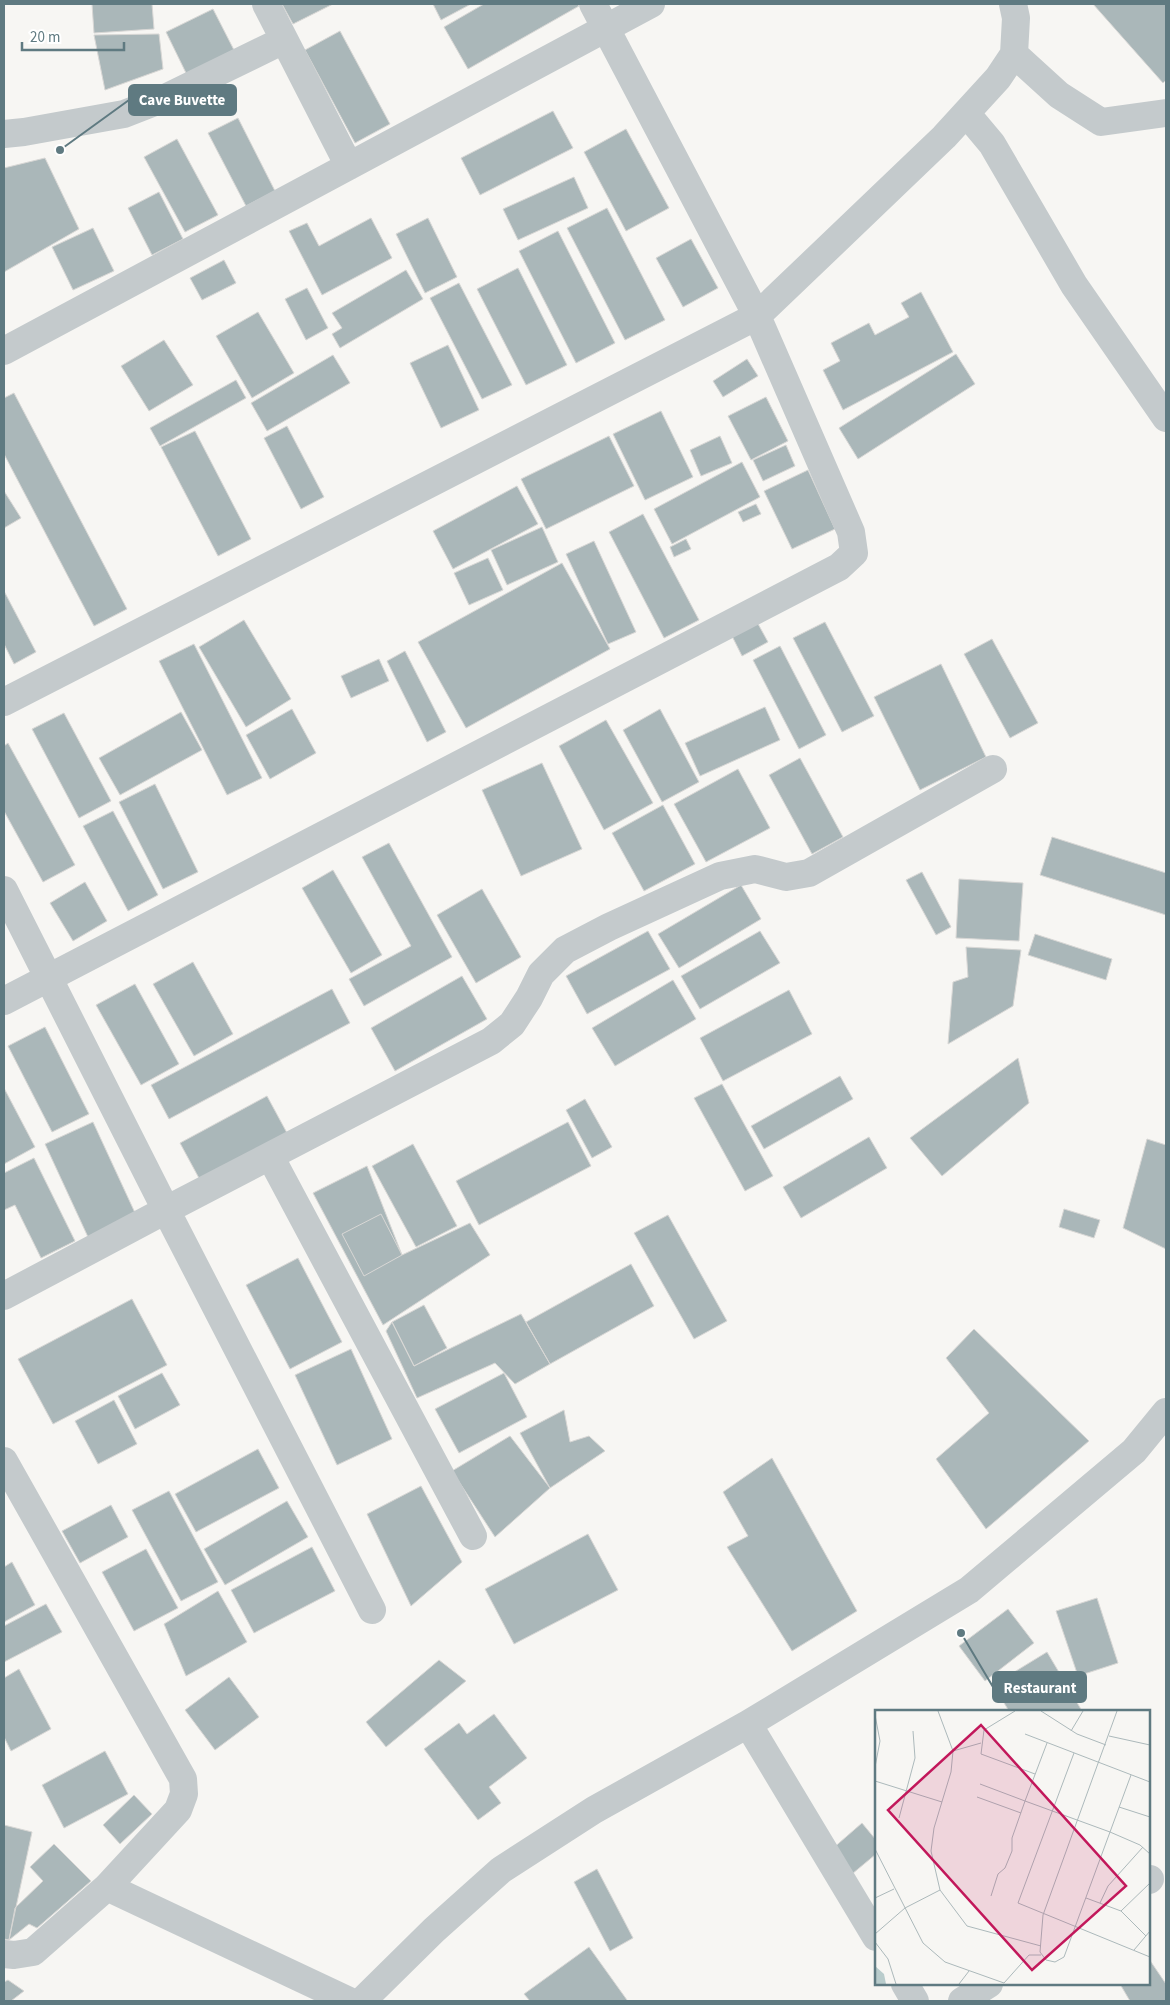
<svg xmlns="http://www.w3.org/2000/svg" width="1170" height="2005" font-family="'Source Sans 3',sans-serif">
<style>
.building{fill:#aab7b9;stroke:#d8d7d5}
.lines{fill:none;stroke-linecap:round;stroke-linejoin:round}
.minor{stroke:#c4cacc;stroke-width:28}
.inset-road{fill:none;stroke:#acb9bb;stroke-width:1}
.view{fill:#c2185b;fill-opacity:0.15;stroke:#c2185b;stroke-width:2.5}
.inset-edge{fill:none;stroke:#5f7a81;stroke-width:2.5}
.leader{fill:none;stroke:#5f7a81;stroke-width:2}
.callout-dot{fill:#5f7a81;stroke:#fff;stroke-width:2}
.callout{fill:#5f7a81;stroke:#5f7a81;stroke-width:2}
.callout-label{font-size:15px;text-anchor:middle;font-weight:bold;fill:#fff}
</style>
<rect width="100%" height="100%" fill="#f7f6f3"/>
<path class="building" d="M92 4H152L154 29 94 33Z
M282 4H333L293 24Z
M433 4H471L441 20Z
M484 4H577L579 6 468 69 444 27Z
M1093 4H1166V80L1163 83Z
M213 9 235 52 187 75 166 32Z
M340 31 390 124 355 143 305 50Z
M159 34 163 69 105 90 94 35Z
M553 111 573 148 480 195 461 158Z
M238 118 275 191 246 206 208 133Z
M626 129 669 208 626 231 584 152Z
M177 139 218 215 185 232 144 157Z
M45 158 79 229 4 272V168Z
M574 177 588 208 518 240 503 209Z
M159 192 183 239 152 255 128 208Z
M607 208 665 320 625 340 567 228Z
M371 218 392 258 322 295 289 231 307 223 319 246Z
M428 218 457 277 425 293 396 234Z
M93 228 114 271 73 290 52 247Z
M558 231 615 343 576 363 519 251Z
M691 239 718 288 683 307 656 258Z
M224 260 236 283 202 300 190 278Z
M518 268 567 365 526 385 477 289Z
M406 270 423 299 340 348 332 334 342 328 332 313Z
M459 283 512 385 482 399 430 298Z
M307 288 328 328 306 340 285 299Z
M921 292 953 352 843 410 823 370 840 361 831 343 869 323 875 335 909 317 901 303Z
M258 312 294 373 252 398 216 336Z
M164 340 193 385 149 411 121 366Z
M448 345 479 410 441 428 410 363Z
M956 354 975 384 858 459 839 428Z
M333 355 350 383 267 431 251 403Z
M747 359 758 376 723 397 713 381Z
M236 380 246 398 160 446 150 428Z
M14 393 127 609 94 626 4 454V398Z
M766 397 788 441 751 460 728 416Z
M661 411 693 477 645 500 613 434Z
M287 426 324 497 301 509 264 438Z
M195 431 251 539 218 556 161 447Z
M609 436 634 486 546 529 521 479Z
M720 436 732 463 701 476 690 450Z
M786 445 795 466 763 481 753 460Z
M742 462 760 497 672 544 654 509Z
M808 470 835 529 792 549 764 491Z
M517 486 538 524 453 569 433 531Z
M4 491 21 518 4 528Z
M756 504 761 514 743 522 738 512Z
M643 514 699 620 664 638 609 532Z
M542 527 558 562 507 585 491 550Z
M686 539 691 549 674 557 670 547Z
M594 541 636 632 608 644 566 554Z
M488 558 503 590 469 605 454 573Z
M562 563 610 649 466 728 418 642Z
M4 591 36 652 14 664 4 644Z
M244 620 291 699 246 727 199 647Z
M757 622 768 642 742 656 732 636Z
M825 622 874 716 842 732 793 638Z
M992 639 1038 723 1010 738 964 654Z
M194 644 262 778 227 795 159 661Z
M780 646 826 735 799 749 753 660Z
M405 651 446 732 427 742 387 661Z
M379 659 389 681 351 698 341 676Z
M941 664 986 757 920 790 874 697Z
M765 707 780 740 700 776 685 743Z
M292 709 316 753 270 779 246 735Z
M660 709 699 782 662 802 623 730Z
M181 712 202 750 120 795 99 758Z
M64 713 111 801 79 818 32 729Z
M606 720 653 803 604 830 559 746Z
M8 743 75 865 43 882 4 811V746Z
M800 758 843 837 812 854 769 775Z
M542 763 582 849 521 876 482 790Z
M738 769 770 828 706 862 674 804Z
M155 784 198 872 163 889 119 802Z
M663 805 695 864 644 891 612 833Z
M113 811 158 895 128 911 83 826Z
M1052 837 1166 873V915L1040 875Z
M389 843 452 957 364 1006 349 979 411 946 362 857Z
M333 870 382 955 351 973 302 888Z
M922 872 951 927 936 935 906 880Z
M959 879 1023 883 1019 941 956 938Z
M85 882 107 921 73 941 50 903Z
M741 885 761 919 679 968 658 934Z
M482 889 521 957 476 983 437 915Z
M648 931 670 969 587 1014 566 976Z
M760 931 780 963 700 1009 681 976Z
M1035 934 1112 959 1106 980 1028 955Z
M966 947 1021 950 1013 1006 948 1044 953 982 968 977Z
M193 962 233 1034 194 1056 153 984Z
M462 976 487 1019 395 1071 371 1028Z
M673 980 696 1019 615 1066 592 1028Z
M135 984 179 1064 141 1085 96 1005Z
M332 989 350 1023 169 1119 151 1085Z
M789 990 812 1034 723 1081 700 1038Z
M45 1027 89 1114 52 1132 8 1046Z
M1018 1058 1029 1103 942 1176 910 1138Z
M840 1076 853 1099 764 1149 751 1126Z
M722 1084 773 1176 745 1191 694 1098Z
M4 1088 35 1147 4 1164Z
M267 1096 287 1133 200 1180 180 1143Z
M585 1099 612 1147 592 1158 566 1110Z
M93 1122 136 1215 88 1237 45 1144Z
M568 1122 591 1166 479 1225 456 1181Z
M869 1137 887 1168 801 1218 783 1187Z
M1147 1139 1166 1145V1249L1123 1228Z
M413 1144 457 1226 416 1247 372 1166Z
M34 1158 75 1241 41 1258 15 1205 4 1210V1173Z
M367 1166 402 1255 470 1223 490 1255 383 1325 313 1193Z
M1064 1209 1100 1220 1094 1238 1059 1227Z
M381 1214 402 1255 364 1276 342 1234Z
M668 1215 727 1321 694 1339 634 1233Z
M298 1258 342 1342 290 1369 246 1285Z
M631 1264 654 1306 550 1364 526 1322Z
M132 1299 167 1365 53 1424 18 1359Z
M424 1305 447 1348 414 1366 392 1322Z
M521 1314 550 1364 515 1384 495 1363 417 1398 386 1331 392 1322 414 1366Z
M974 1329 1089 1441 986 1529 936 1459 989 1413 946 1358Z
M351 1349 392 1439 337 1465 295 1375Z
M162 1373 180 1405 135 1429 118 1396Z
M504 1373 527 1417 459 1453 435 1409Z
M114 1400 137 1444 98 1464 75 1421Z
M564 1410 570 1442 589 1436 605 1451 550 1488 520 1433Z
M510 1436 550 1488 495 1537 452 1471Z
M258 1449 279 1488 196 1532 175 1494Z
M772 1458 857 1611 792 1651 727 1547 748 1536 723 1492Z
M421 1486 462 1562 411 1606 367 1514Z
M169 1491 218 1582 181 1601 132 1510Z
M287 1501 308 1537 225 1585 204 1549Z
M111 1505 128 1537 80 1563 62 1531Z
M588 1534 618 1590 514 1644 485 1589Z
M312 1547 335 1591 254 1633 231 1590Z
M146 1549 178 1608 134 1631 102 1572Z
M12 1562 35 1605 4 1622V1567Z
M218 1591 247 1642 186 1676 164 1624Z
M1097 1598 1118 1663 1078 1676 1056 1611Z
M46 1604 62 1632 4 1662V1626Z
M1008 1609 1034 1643 985 1681 959 1646Z
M1047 1652 1082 1711H1009L993 1685Z
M439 1660 466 1681 386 1747 366 1722Z
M19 1669 51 1729 11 1751 4 1737V1678Z
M229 1677 259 1717 215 1750 185 1710Z
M494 1714 527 1758 489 1787 501 1803 478 1820 424 1749 459 1723 467 1734Z
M105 1751 128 1794 64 1828 42 1785Z
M134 1795 152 1814 120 1844 103 1825Z
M862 1823 876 1840V1854L852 1874 831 1850Z
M4 1825 32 1832 9 1940 4 1939Z
M54 1844 91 1881 37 1928 29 1924 9 1940 15 1908 43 1881 30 1867Z
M597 1869 633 1938 610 1951 574 1882Z
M589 1947 627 2000 625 2001H530L524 1994Z
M1149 1959 1166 1984V2001H1130L1120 1984H1149Z
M8 1980 24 1991 11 2001H4V1982Z"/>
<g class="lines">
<path class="minor" d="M266 4 349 166
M1014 54 1059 95 1101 122 1166 113
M966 113 992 144 1074 285 1166 418
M4 134 24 132 124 114 165 98 284 40
M4 351 651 4
M4 702 757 316 944 137 998 78 1014 54 1016 18 1013 4
M4 890 166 1210 491 1041 512 1024 529 998 541 974 565 950 609 927 720 876 755 869 786 877 809 873 993 769
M4 1001 839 567 854 553 851 532 757 316 593 4
M270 1156 473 1536
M4 1296 166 1210 372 1610
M4 1461 183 1779 184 1794 178 1810 107 1887 33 1952 14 1955 4 1954
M748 1724 876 1937
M1149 1880 1150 1879
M107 1887 349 2001
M905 1984 915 2001
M362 2001 434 1930 501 1870 594 1810 748 1724 969 1590 1134 1451 1166 1412
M962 2001 989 1984"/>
</g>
<g transform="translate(875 1710)">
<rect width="275" height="275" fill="#f7f6f3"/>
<path d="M0 256 9 264 11 274H0Z" fill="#b9cccc"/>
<path class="inset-road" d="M63 1 78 41 76 62 59 118 56 141 65 180 92 216 166 236M140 1 109 20 106 44 160 64M166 1 202 24 231 35M242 1 168 205 165 242 171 250 180 252 189 247 256 65M0 5 5 31 0 57M196 21 208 1M150 24 275 72M234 26 275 35M78 41 106 33M199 43 143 193 275 247M0 71 67 92M105 74 150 91 172 33M102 87 146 103M244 97 275 107M24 108 40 48 38 21M0 139 48 233 70 252 129 273 154 245H166M116 186 123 164 130 158 137 141V128L150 91 235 122 265 135 275 144M0 188 19 179M211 188 246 201 271 226M225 193 233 176 268 137M246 201 275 173M0 224 30 198 65 180M0 232 13 249 21 274M259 240 275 221M84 274 94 261"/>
<path class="view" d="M106 15 251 176 157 260 13 100Z"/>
<rect width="275" height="275" class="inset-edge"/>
</g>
<path class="leader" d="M60 150L129 100M961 1633L993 1687"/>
<g class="callout-dot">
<circle cx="60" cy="150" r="5"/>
<circle cx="961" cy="1633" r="5"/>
</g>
<g class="callout">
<rect x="129" y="85" width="107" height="30" rx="5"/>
<rect x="993" y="1672" width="93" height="30" rx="5"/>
</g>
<g class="callout-label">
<text x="182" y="105">Cave Buvette</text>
<text x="1040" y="1693">Restaurant</text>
</g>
<rect width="1170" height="2005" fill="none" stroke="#5f7a81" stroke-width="10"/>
<path d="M22 42v8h102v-8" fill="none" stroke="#5f7a81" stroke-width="2.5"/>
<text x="30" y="42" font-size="15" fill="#5f7a81" stroke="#ffffff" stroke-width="4" paint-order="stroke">20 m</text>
</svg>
